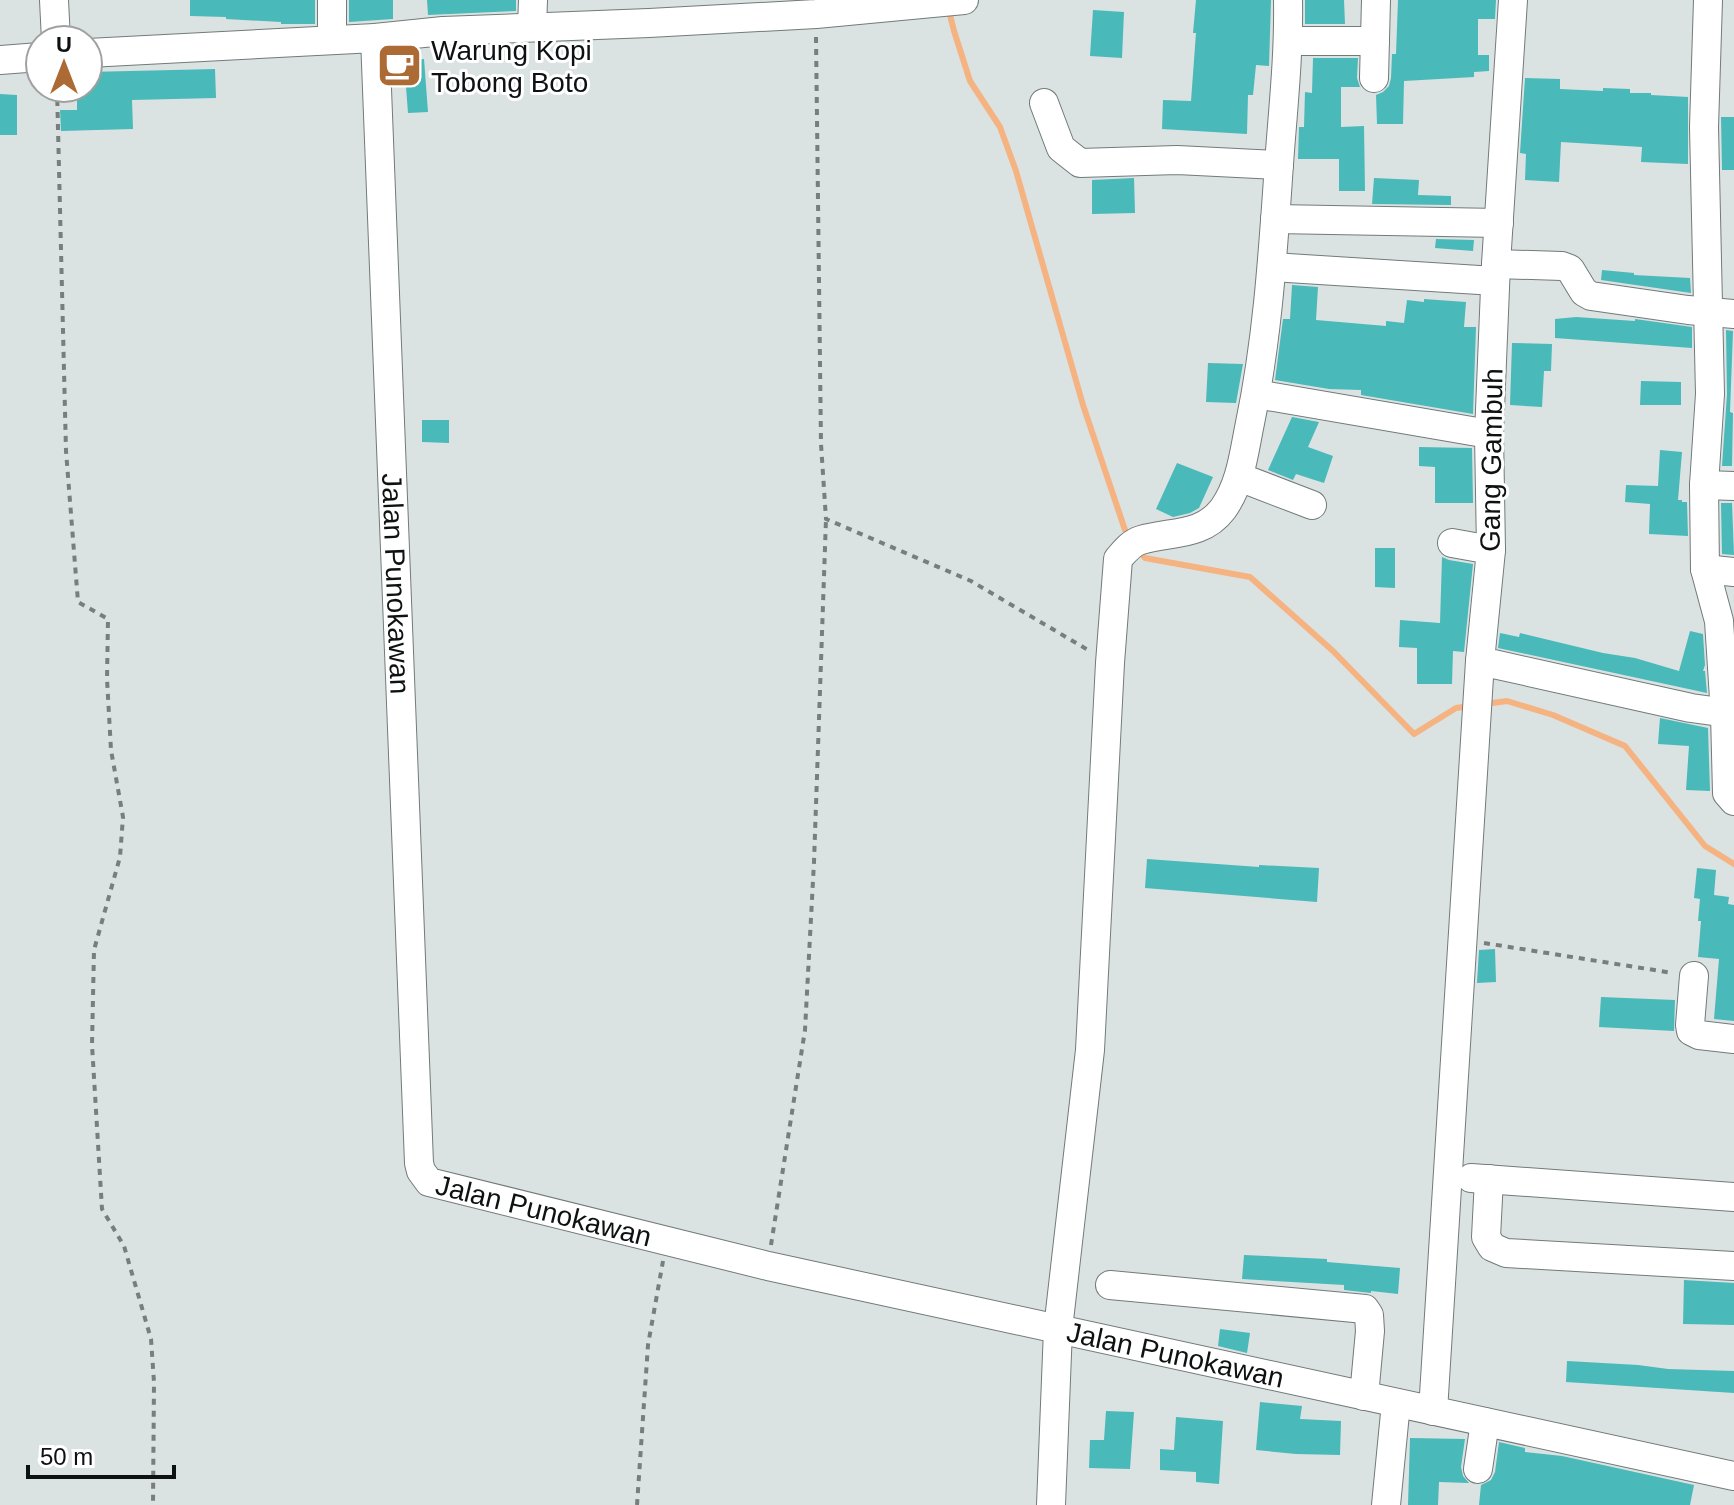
<svg xmlns="http://www.w3.org/2000/svg" width="1734" height="1505" font-family="Arial,sans-serif">
<style>
.lines{fill:none;stroke-linecap:round;stroke-linejoin:round}
.stream{stroke:#f5b382;stroke-width:6}
.building{fill:#49b9ba}
.minor-casing{stroke:#737a7a;stroke-width:30}
.path{stroke:#787d7d;stroke-width:4;stroke-dasharray:6 6;stroke-linecap:butt}
.minor{stroke:#fff;stroke-width:28}
.labels{text-anchor:middle;stroke-width:6;stroke-linejoin:round;paint-order:stroke}
.poi-label{font-size:28px;fill:#0e1111;stroke:#fff;text-anchor:start}
.street-label{font-size:28px;fill:#0e1111;stroke:#fff}
</style>
<rect width="100%" height="100%" fill="#dbe2e2"/>
<g class="lines">
<path class="stream" d="M948 7 954 31 970 81 1000 127 1016 171 1083 405 1125 530 1129 536
M1138 548 1145 558 1250 577 1333 651 1414 734 1456 708 1470 706
M1485 704 1507 701 1553 715 1625 746 1705 846 1734 864"/>
</g>
<path class="building" d="M190 0H315V24H281V22L226 19V17L190 16Z
M349 0H393V19L349 22Z
M427 0H516V11L428 15Z
M1196 0H1271L1269 66 1256 65 1253 95H1248L1247 134 1162 129 1163 100 1191 101 1196 33H1193Z
M1305 0H1344L1345 24H1305Z
M1398 0H1496L1495 19H1478V55H1489V71L1474 72V77L1404 81 1403 124H1377L1376 95 1383 92 1389 86 1391 78 1392 54H1396Z
M1093 10 1124 12 1122 58 1090 56Z
M1313 58H1358L1357 78 1360 87H1341V127L1364 126 1365 191H1339V159H1298L1299 127H1304L1305 92 1312 93Z
M424 59 428 112 408 113 404 61Z
M215 69 216 98 132 100 133 129 61 131 60 110H77V88H88V72Z
M1525 78 1560 79V89L1603 91V88L1630 89V93H1651V95L1688 97V164L1641 162 1642 147 1561 142 1559 182 1525 180 1526 154 1520 153Z
M0 94 17 95V135H0Z
M1721 117H1734V170H1722Z
M1134 178 1135 213 1092 214V180Z
M1374 178 1419 180 1418 195 1451 196V205L1372 204Z
M1436 239 1474 240 1473 251 1435 248Z
M1602 270 1634 273V275L1690 278 1691 293 1601 280Z
M1292 285 1318 287 1316 320 1386 326V321L1404 323 1407 300 1424 302V299L1466 302 1464 327H1476L1473 414 1361 395V390L1329 389 1275 380 1283 319H1290Z
M1576 317 1635 321V319L1692 327V348L1555 338V319Z
M1726 330 1733 331 1730 412 1733 413 1732 466H1722L1727 394Z
M1512 343 1552 344 1551 371H1544L1542 407 1510 405Z
M1208 363 1243 364 1236 403 1206 402Z
M1641 381 1681 382V405H1640Z
M1292 417 1319 422 1308 447 1333 456 1324 483 1296 474 1293 480 1268 470Z
M422 420H449V443L422 442Z
M1419 447 1472 448 1473 503H1435V467L1419 466Z
M1660 450 1682 452 1678 500H1682V502H1687L1688 536 1649 534 1650 504 1625 502 1626 485 1658 486Z
M1177 463 1213 477 1199 508 1190 513 1173 517 1156 509Z
M1721 503H1732L1734 555 1722 554Z
M1375 548H1395V588L1375 587Z
M1442 557 1449 560 1473 564 1464 652 1453 651 1452 684H1417V648L1399 647 1400 620 1440 623Z
M1690 631 1703 634 1705 665 1703 671H1705L1707 693 1498 648 1500 633 1519 637 1520 633 1603 653 1635 658 1679 671Z
M1660 718 1708 728 1710 791 1686 790 1689 746 1658 744Z
M1147 859 1259 867V865L1319 868 1317 902 1145 888Z
M1697 868 1716 870 1714 895 1729 897 1728 904 1734 905V1021L1714 1019 1719 959 1698 957 1701 921H1698L1700 899 1694 898Z
M1495 949 1496 982 1477 983 1479 950Z
M1601 997 1675 1000 1674 1031 1599 1027Z
M1244 1255 1327 1259V1262L1400 1268 1398 1294 1371 1291V1293L1344 1290V1285L1242 1279Z
M1684 1280 1734 1283V1325L1683 1324Z
M1220 1329 1250 1333 1247 1353 1218 1346Z
M1567 1361 1638 1365 1668 1369 1734 1371V1393L1566 1382Z
M1260 1402 1302 1406 1300 1419 1341 1421 1340 1455 1296 1454 1256 1450Z
M1106 1411 1134 1412 1130 1469 1089 1468 1090 1440H1104Z
M1176 1417 1223 1421 1219 1484 1196 1482V1472L1160 1470V1449L1174 1450Z
M1410 1438 1465 1439 1461 1467 1463 1476 1469 1483 1439 1482 1438 1505H1408Z
M1499 1442 1525 1448V1452L1562 1456 1694 1485 1690 1505H1479L1481 1485 1491 1480 1495 1472Z"/>
<g class="lines">
<defs>
<g id="minor">
<path d="M54 0 56 40"/>
<path d="M1513 0 1496 264 1489 434 1491 550 1480 661 1691 708 1734 714"/>
<path d="M532 27 533 0"/>
<path id="s1" d="M375 38 419 1163 421 1171 429 1182 768 1266 1734 1476"/>
<path d="M332 40V0"/>
<path d="M1289 41H1375"/>
<path d="M88 53 375 38 443 31 649 23 816 14 964 0"/>
<path d="M0 60 40 57"/>
<path d="M1374 78 1376 0"/>
<path d="M1044 103 1061 148 1080 163 1177 160 1279 165"/>
<path d="M1275 219 1499 223"/>
<path d="M1496 264 1562 266 1570 269 1584 292 1591 296 1688 310 1734 314"/>
<path d="M1272 267 1495 281"/>
<path d="M1256 394 1489 434"/>
<path d="M1239 477 1312 505"/>
<path d="M1704 485 1734 486"/>
<path d="M1452 543 1491 550"/>
<path d="M1705 569 1704 485 1710 394 1704 127 1708 0"/>
<path d="M1734 572 1705 569 1719 621 1725 714 1727 793 1734 801"/>
<path d="M1694 976 1690 1025 1691 1031 1699 1035 1734 1039"/>
<path d="M1471 1178 1734 1197"/>
<path d="M1489 1179 1486 1237 1492 1247 1506 1253 1734 1266"/>
<path d="M1110 1285 1365 1309 1369 1315 1370 1331 1364 1396"/>
<path d="M1433 1411 1480 661"/>
<path d="M1478 1469 1485 1422"/>
<path d="M1051 1505 1058 1329 1090 1050 1110 663 1118 559C1125 551 1131 543 1141 540 1170 531 1202 537 1223 509 1241 484 1244 452 1250 423 1268 337 1273 250 1279 164 1283 109 1289 55 1288 0"/>
<path d="M1386 1505 1396 1403"/>
</g>
</defs>
<use href="#minor" class="minor-casing"/>
<path class="path" d="M816 37 821 444 826 519 971 581 1088 650
M57 88 66 451 78 602 108 619 107 679 111 750 123 817 120 857 94 950 92 1045 102 1209 124 1246 151 1339 154 1382 153 1505
M1484 943 1673 973
M771 1245 805 1030 814 862 826 519
M637 1505 648 1345 663 1261"/>
<use href="#minor" class="minor"/>
</g>
<defs>
<symbol id="cafe-square" viewBox="-11 -11 22 22"><rect x="-9" y="-9" width="18" height="18" rx="4" fill="#ac6a35" stroke="#fff"/><path d="M-5.5-4.5H6V0H3Q3 3.5 0 3.5H-2.5Q-5.5 3.5-5.5 0ZM3-3.2v2h1.7v-2ZM-6 4.5H4V6H-6Z" fill="#fff"/></symbol>
</defs>
<g fill-rule="evenodd">
<use href="#cafe-square" x="374" y="40" width="51" height="51"/>
</g>
<g class="labels">
<g class="poi-label">
<text x="431" y="60">Warung Kopi<tspan x="431" dy="32">Tobong Boto</tspan></text>
</g>
<g class="street-label">
<text transform="translate(1491 460) rotate(-89)" y="10">Gang Gambuh</text>
<text dy="10" stroke="none"><textPath href="#s1" startOffset="546">Jalan Punokawan</textPath></text>
<text dy="10" stroke="none"><textPath href="#s1" startOffset="1266">Jalan Punokawan</textPath></text>
<text dy="10" stroke="none"><textPath href="#s1" startOffset="1914">Jalan Punokawan</textPath></text>
</g>
</g>
<g transform="translate(64 64)"><circle r="38" fill="#ffffff" stroke="#9fa0a0" stroke-width="2"/>
<path d="M0-6L14 30L0 20L-14 30Z" fill="#ac6a35"/>
<text y="-12" font-size="22" font-weight="bold" text-anchor="middle" fill="#0e1111">U</text>
</g>
<path d="M28 1465v12h146v-12" fill="none" stroke="#0e1111" stroke-width="4"/>
<text x="40" y="1465" font-size="24" fill="#0e1111" stroke="#ffffff" stroke-width="6" paint-order="stroke">50 m</text>
</svg>
